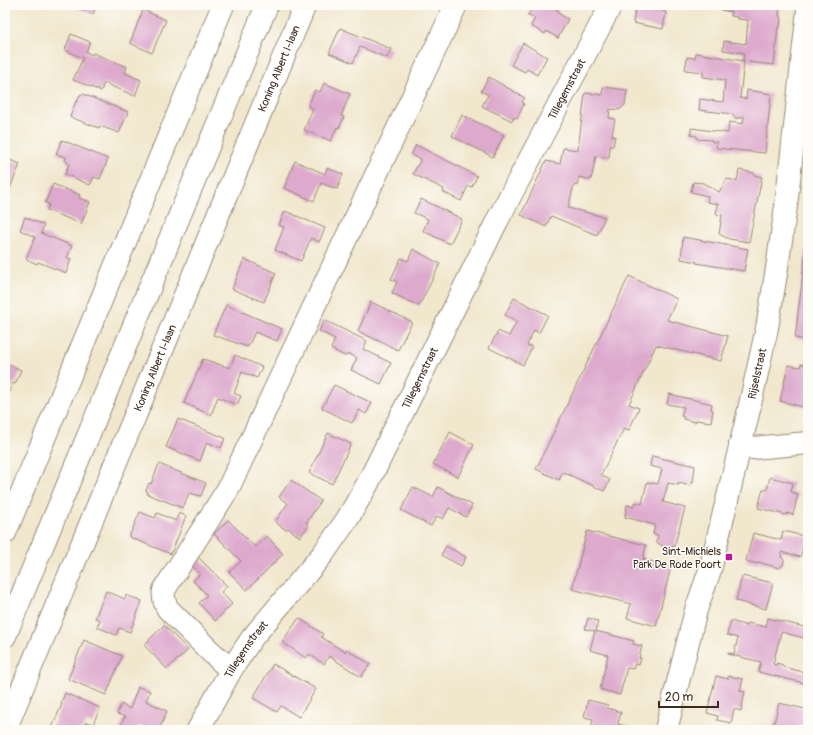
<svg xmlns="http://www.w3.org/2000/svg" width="813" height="735" font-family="Pangolin,sans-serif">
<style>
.building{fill:#dda9cd}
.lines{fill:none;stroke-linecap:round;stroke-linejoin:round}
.minor-casing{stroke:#968876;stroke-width:24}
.major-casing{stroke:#968876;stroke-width:24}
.minor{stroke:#fff;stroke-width:22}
.major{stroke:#fff;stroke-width:22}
.poi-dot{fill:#b5179e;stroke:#fdfcf7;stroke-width:1.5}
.labels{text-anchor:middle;stroke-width:3;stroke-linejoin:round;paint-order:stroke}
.street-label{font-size:11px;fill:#3b2a1e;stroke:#fdfcf7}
.poi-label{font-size:11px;fill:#3b2a1e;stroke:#fdfcf7;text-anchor:end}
</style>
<rect width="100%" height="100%" fill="#fdfcf7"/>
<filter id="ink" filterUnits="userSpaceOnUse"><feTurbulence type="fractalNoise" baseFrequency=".025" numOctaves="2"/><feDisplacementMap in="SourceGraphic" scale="8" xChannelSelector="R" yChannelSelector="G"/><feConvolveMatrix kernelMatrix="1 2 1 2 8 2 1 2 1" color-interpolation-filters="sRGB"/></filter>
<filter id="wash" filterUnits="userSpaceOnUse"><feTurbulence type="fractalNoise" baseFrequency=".012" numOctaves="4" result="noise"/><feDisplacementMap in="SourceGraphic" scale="16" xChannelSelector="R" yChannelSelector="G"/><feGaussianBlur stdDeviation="0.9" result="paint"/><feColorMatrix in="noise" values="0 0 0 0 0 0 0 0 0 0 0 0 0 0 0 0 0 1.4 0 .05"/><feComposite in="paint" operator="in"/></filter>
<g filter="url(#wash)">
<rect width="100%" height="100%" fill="#f1e7cd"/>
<g id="blocks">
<path class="building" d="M70 5H97L93 14Z
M534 5H549L559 11 558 13 568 19 558 38 546 31 545 34 531 26 535 18 528 15Z
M636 5H663L662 11 666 12 663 29 633 23Z
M722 5H780L779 16 781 17 780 27H778L774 65 749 62V61L743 60 744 53 723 50 724 41 746 44 748 20 737 19V17L731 16V12L721 10Z
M143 10 166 20 152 53 130 43Z
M340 28 391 49 387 58 360 47 353 63 329 53Z
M71 34 90 42 86 52 92 55 93 53 127 67 125 73 141 80 135 96 104 83 101 91 73 80 83 58 65 50Z
M523 43 547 57 537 75 527 69 525 72 511 65Z
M696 53 744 61 740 98 746 99 747 90 771 94 765 153 716 148 717 142H712V140L697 139V136L691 135V128L728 133 729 122 743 124 744 116 741 118H735L733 114 699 110 700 99 723 102 725 80 703 77V72L685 70 687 57 695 58Z
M489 77 525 98 522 102 524 104 517 118 514 117 512 121 482 106 488 95 481 91Z
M324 83 350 94 341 116 344 117 339 128 337 127 331 141 304 130 313 109 308 106 315 90 320 92Z
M603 87 627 90 625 105 619 110 610 109 609 118 615 119 612 136H615L613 146H610L609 158 596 156 591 180 579 177 577 186 574 185 568 208 605 217 597 235 551 216 546 227 521 215 546 161 560 164 563 148 578 150 585 93 602 95Z
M83 94 128 112 119 133 100 126 99 128 70 117 76 101 77 102 80 95Z
M462 115 504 135 493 157 452 136Z
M62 140 108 159 100 179 94 177 90 185 65 174 69 164 65 160 66 157 56 154Z
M416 145 477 176 472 187 468 186 461 201 443 192 444 189 413 174 421 159 411 155Z
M5 158 20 164 5 200Z
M295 161 325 174 327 168 343 174 337 189 321 183 314 201 284 188Z
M739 170 754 173V175L762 177 749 242 729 239 719 234 722 215 716 214 718 204 707 202 708 196 691 192 693 182 703 183 719 192 727 179 737 181Z
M53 184 80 195 79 198 90 202 81 224 47 210 49 204 45 203Z
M421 199 462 219 450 244 423 231 428 219 414 213Z
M285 211 325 228 319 242 311 238 301 261 275 250 284 227 279 225Z
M25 217 44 225 41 233 72 246 67 258 71 259 66 273 38 262 37 264 26 259 35 237 20 230Z
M683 237 748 249 744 271 696 263 697 262 681 259Z
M807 240H808V340L795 338Z
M413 249 440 264 419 306 392 293 397 282 391 279 401 258 408 261Z
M244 259 276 273 264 302 232 289Z
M629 276 677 299 667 320 728 336 721 361 656 345 629 404 639 408 629 430 624 428 601 475 610 480 604 491 563 472 559 480 536 469Z
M514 298 548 315 539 333 534 330 527 345 532 347 523 365 489 348 498 331 509 336 517 321 505 315Z
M371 302 412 322 398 350 358 331Z
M226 305 282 329 277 341 255 332 248 347 213 335Z
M324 320 367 341 363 349 391 363 381 384 351 370 357 358 349 354 345 356 331 349 335 339 319 331Z
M235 355 262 367 257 378 242 372 234 393 241 396 237 405 218 397 211 415 184 403 203 359 230 368Z
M5 363 21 370 15 384 13 383 5 401Z
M801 364 808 365V408L780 401 788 365 800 367Z
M334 385 372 403 366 414 359 410 352 423 322 408Z
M669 394 712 404 711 409 713 410 711 422 696 420 695 422 683 419 684 417 681 416 684 407 667 404Z
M178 419 225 438 221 448 207 442 200 461 166 447Z
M450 432 474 445 458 477 433 464Z
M328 433 351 444 332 484 309 473Z
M652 456 695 466 693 483H691L690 486 679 483V485L668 483 663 502 685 508 674 547 670 546 669 550 656 542 658 535 653 534 655 525 625 517 627 505 634 507 635 502 642 504 647 482 658 484 662 469 650 466Z
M159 464 206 483 201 496 189 493 183 508 147 494 148 492 146 491 149 483 151 484Z
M770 477 793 483 791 492 798 494 793 515 787 513V515L758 508 763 489 767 490Z
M291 480 321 501 306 523 309 525 300 537 288 528 286 530 275 522 288 503 279 497Z
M413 487 433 497 438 487 472 505 466 517 449 508 443 519 437 516 431 526 401 510Z
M140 512 155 518 157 513 176 521 179 513 186 516 171 554 129 537Z
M228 520 255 547 267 536 283 554 247 590 229 572 241 561 214 534Z
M587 531 646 545 643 559 671 567 656 626 627 618 631 604 572 589Z
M783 531 808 537V549L803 548 800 557 782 552 781 557 784 560 783 565 779 568 758 562 757 564 746 561 753 533 781 540Z
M446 546 466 557 461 566 441 555Z
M198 557 227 586 221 592 232 604 215 621 199 603 207 595 193 581 200 574 191 564Z
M742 576 773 583 766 609 736 601Z
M106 591 125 599 126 595 142 601 130 632 119 628 116 635 97 627 100 620 95 618Z
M299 618 323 634 321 637 345 652 346 649 370 664 361 677 329 656 324 664 309 654 306 658 282 642Z
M588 618 598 621 596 631 634 641 633 644 642 646 639 658H641L639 665 635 664 633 669 627 668 620 695 600 689 608 655 590 650 595 631 585 629Z
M768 618 808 628V639L781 632 773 664 776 665 777 663 783 665V667L808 673V684L758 672 761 662 728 654V653L734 654 738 638 727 635 731 621 747 626 748 623 766 627Z
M164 625 188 650 167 669 144 645Z
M84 640 122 656 106 695 68 679Z
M273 664 316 689 299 717 281 706 277 712 253 698Z
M716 676 728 679V676L743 679 740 691 745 692 741 711 734 709 731 723 717 720 718 716 707 713Z
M138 687 150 691 146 701 167 711 159 730H149L139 726 137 730H119L124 718 126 717 117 714 121 704 130 709Z
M65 693 100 708 93 724 86 722 82 730H51L62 704 61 703Z
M807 699 808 728 799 726 798 730H774L775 727H773L779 703 805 709Z
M588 700 608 705 607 708 621 712 618 724 626 726 625 730H591L593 719 584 717Z"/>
</g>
</g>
<g filter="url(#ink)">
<use href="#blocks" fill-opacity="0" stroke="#968876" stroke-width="1"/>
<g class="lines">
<defs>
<g id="minor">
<path d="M740 445 753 448 808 443"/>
<path d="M5 533 223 5"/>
<path d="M231 670 211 652 168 609C164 603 163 598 164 590L228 489 456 5"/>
<path id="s1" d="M5 730 305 5"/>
<path id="s2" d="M198 730 231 670 252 638 323 554 348 518 368 483 497 221 611 5"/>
<path id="s3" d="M666 730 696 610 710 570 747 418 767 328 777 268 786 206 808 10"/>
</g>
<path id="major" d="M5 636 267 5"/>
</defs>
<use href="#minor" class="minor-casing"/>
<use href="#major" class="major-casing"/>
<use href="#minor" class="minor"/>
<use href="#major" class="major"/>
</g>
</g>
<rect class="poi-dot" x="725" y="553" width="8" height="8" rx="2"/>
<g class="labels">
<g class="street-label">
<text dy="4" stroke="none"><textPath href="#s1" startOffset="716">Koning Albert I-laan</textPath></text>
<text dy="4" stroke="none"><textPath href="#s2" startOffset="742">Tillegemstraat</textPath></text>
<text dy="4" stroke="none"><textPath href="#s1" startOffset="392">Koning Albert I-laan</textPath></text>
<text dy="4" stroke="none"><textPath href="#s3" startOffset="368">Rijselstraat</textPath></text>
<text dy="4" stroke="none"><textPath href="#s2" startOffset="418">Tillegemstraat</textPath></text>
<text dy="4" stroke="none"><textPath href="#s2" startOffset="94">Tillegemstraat</textPath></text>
</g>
<g class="poi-label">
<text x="721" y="555">Sint-Michiels<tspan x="721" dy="13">Park De Rode Poort</tspan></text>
</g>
</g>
<rect width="813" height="735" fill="none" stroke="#fdfcf7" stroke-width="20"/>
<path d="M659 701v6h59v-6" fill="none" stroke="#3b2a1e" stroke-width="2"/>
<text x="665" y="701" font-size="12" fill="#3b2a1e" stroke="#fdfcf7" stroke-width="3" paint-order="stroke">20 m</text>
</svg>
